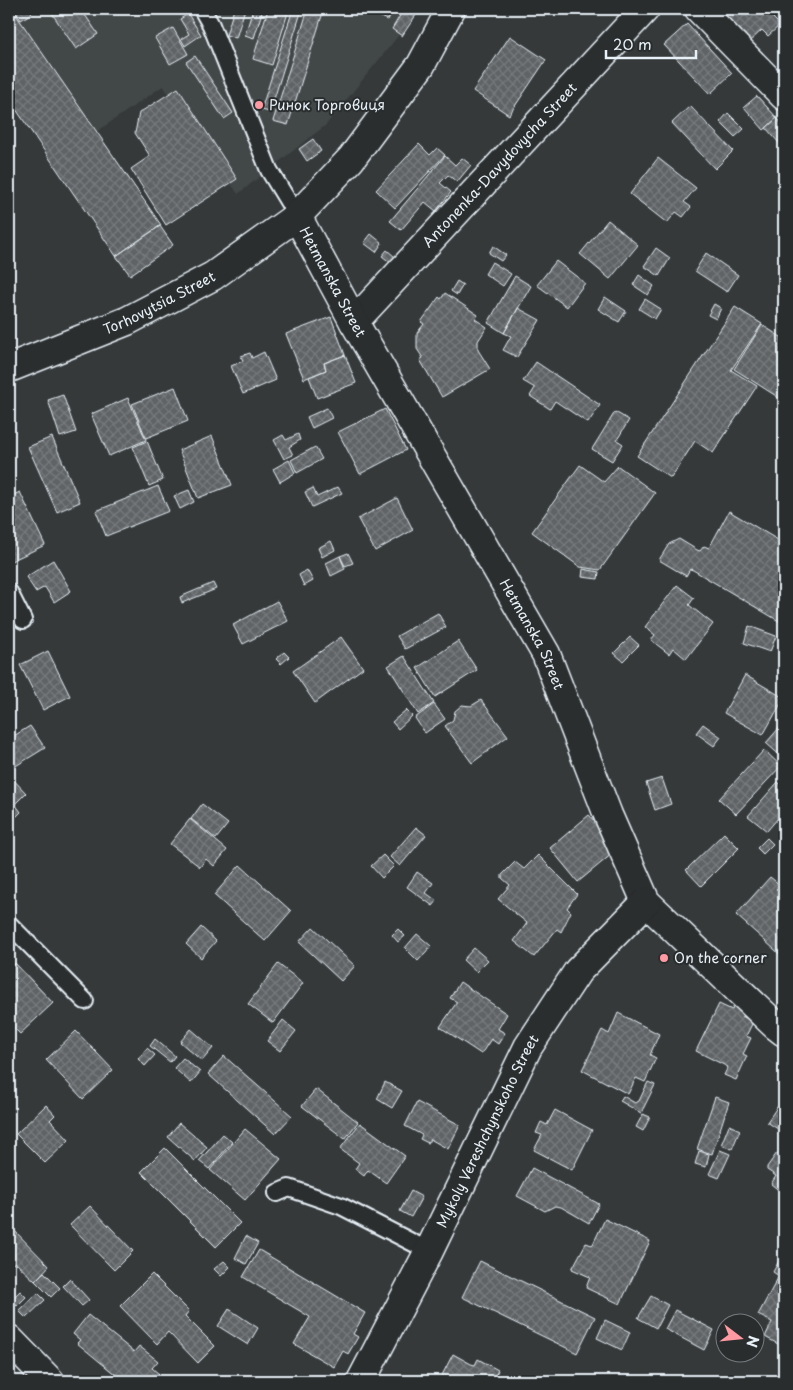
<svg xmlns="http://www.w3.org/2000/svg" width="793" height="1390" font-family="'Playpen Sans',sans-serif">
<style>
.built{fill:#424647}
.building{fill:url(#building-cross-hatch);stroke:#e8f1f8}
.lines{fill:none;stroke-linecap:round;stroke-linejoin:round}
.lane-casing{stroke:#e8f1f8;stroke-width:20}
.street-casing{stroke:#e8f1f8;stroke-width:31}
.secondary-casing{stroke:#e8f1f8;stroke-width:31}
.lane{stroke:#2a2d2e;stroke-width:16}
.street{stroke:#2a2d2e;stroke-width:28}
.secondary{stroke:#2a2d2e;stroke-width:28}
.poi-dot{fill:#ff9aa2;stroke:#2a2d2e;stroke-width:2}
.labels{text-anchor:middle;stroke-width:4;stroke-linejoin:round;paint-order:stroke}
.poi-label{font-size:14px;fill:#e8f1f8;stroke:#2a2d2e;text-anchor:start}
.street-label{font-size:14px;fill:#e8f1f8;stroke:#2a2d2e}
</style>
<defs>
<pattern id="building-cross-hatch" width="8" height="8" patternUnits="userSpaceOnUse" patternTransform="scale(1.25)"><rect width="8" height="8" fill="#5f6365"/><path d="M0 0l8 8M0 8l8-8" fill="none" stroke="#767a7c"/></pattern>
</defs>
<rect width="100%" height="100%" fill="#35393a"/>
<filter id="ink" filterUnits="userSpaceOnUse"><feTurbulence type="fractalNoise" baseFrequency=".02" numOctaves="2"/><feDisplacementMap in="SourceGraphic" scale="10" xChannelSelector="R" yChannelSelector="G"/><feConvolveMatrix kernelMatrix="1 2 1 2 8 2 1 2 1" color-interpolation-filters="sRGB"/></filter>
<g filter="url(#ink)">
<path class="built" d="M11 9H412L399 35 326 125 238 194 163 86 95 133Z"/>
<path class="building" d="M9 9H12L161 225 116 256 9 99Z
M14 9H29L32 13 21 20Z
M49 9H81L98 34 76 49Z
M128 9H142L132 15Z
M234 9H245L236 38 226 35Z
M253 9H263L254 38 245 35Z
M268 9H289L272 65 253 59Z
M293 9H302L270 112 261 110Z
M308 9H324L288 125 273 121Z
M371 9H393L388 20 370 12Z
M404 9H420L402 36 392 29Z
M716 9H783L773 18 780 25 768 36 762 30 748 43Z
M188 14 201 35 185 46 181 39 189 34 180 19Z
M687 24 732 73 710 94 664 45Z
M173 28 188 54 170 64 155 38Z
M510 36 546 60 509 115 473 91Z
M195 56 233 113 224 119 186 62Z
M178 88 237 179 166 225 131 169 150 156 135 133 139 113Z
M757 96 777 118 764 130 744 107Z
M690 106 733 151 715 169 672 123Z
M728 113 744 129 735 137 720 122Z
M777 118 784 126V141L780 144 766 128Z
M313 139 321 151 307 161 299 149Z
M419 144 430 155 437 148 445 155 395 208 376 190Z
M445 156 455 165 462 158 471 165 457 182 448 175 440 183 451 192 436 211 425 202 401 230 390 221Z
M658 158 696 188 684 202 691 207 683 217 676 212 667 223 630 194Z
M608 220 638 245 610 279 580 254Z
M160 226 173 245 130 275 116 256Z
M371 234 382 243 376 252 364 243Z
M493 246 506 255 501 261 489 253Z
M656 248 670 258 659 276 644 266Z
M387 250 395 257 391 263 382 256Z
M706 253 738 275 727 292 695 271Z
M556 261 585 283 567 307 537 285Z
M492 262 511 274 503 286 485 274Z
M639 275 654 286 648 295 633 285Z
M515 276 531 286 504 333 488 323Z
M457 281 463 285 457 295 451 291Z
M445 293 478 315 475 319 487 327 478 341V350L490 369 442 397 420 360 423 358 417 349V333L424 324 421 322 439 297 441 299Z
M605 297 626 311 619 322 598 309Z
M645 299 661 309 655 319 639 309Z
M714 304 721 308 716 319 708 315Z
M735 307 762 324 731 370 757 386 713 453 695 441 671 478 637 456Z
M518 308 540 320 517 357 503 350 511 336 504 333Z
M331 317 345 355 324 363 326 370 304 379 286 334Z
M762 325 784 339V401L734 369Z
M264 352 276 380 243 394 231 366 243 361 241 356 250 353 252 358Z
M345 355 356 383 317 398 309 377 326 370 324 363Z
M536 362 600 405 588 423 555 401 550 409 530 396 535 388 523 381Z
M175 387 188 421 146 438 132 404Z
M63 395 76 432 60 437 48 400Z
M128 398 146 440 109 456 91 414Z
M327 408 332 418 312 428 307 417Z
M385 409 406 450 360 474 338 432Z
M615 412 629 420 617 440 623 444 612 461 592 449Z
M298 434 300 440 289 447 293 455 284 459 274 440 283 435 286 440Z
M212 436 232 485 198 498 179 450Z
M52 437 80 502 57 512 28 447Z
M147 441 163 480 149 486 133 447Z
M315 447 322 459 297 473 291 460Z
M289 460 295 473 280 482 273 469Z
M580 465 604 482 618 466 655 493 600 570 580 567 532 532Z
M158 486 169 511 106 536 96 511Z
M338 487 342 493 312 507 305 492 313 488 317 497Z
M189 490 194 502 180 509 174 496Z
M20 492 45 545 11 561 9 556V497Z
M397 498 413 530 375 551 358 519Z
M729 511 783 543 779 553 784 556V624L693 570 690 569 686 576 659 560 669 544 679 539 697 550 700 551 704 546 709 548Z
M331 541 335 550 322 557 318 548Z
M348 553 353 563 345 566 340 556Z
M340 556 345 569 331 576 326 563Z
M53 560 71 591 54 602 45 587 36 592 26 577Z
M583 569 599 572 598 579 582 577Z
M307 570 313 581 304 586 299 575Z
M213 583 216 589 182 603 180 597Z
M677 585 694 598 689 605 713 624 686 659 673 648 669 654 651 640 655 635 645 627Z
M277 601 288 621 243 644 233 625Z
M438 613 446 627 405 649 397 636Z
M749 626 776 636 770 652 744 643Z
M341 637 363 668 315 703 293 671Z
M630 637 639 645 623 661 614 653Z
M458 641 477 670 435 697 417 668Z
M48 651 70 696 43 710 20 665Z
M284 652 289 657 281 664 276 659Z
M404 656 434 703 418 714 388 666Z
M745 675 784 698 763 735 724 713Z
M481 700 508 736 472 763 445 726 453 720 455 711 462 705 471 706Z
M434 704 445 719 425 733 415 718Z
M406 710 412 716 398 729 392 722Z
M703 724 721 737 714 746 696 733Z
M30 726 45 748 14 767 9 758V739Z
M780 727 784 731V759L766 743Z
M764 750 781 766 736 814 719 799Z
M9 775 26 793 15 804 21 812 9 824Z
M662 778 671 804 655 810 646 783Z
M778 782 784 788V811L767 831 748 816Z
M202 804 228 824 216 839 191 819Z
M589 815 618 849 578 882 550 848Z
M190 819 227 850 214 866 206 859 200 867 170 844Z
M416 827 426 835 400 866 390 857Z
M724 833 739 848 701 886 686 870Z
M767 838 773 844 763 854 757 848Z
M383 855 394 866 382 878 371 866Z
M538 855 577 894 567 908 571 912 561 932 557 929 534 957 514 941 527 923 498 899 510 885 502 878V875L515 862 524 869Z
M240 865 291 911 265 941 214 895Z
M417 872 433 883 426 893 437 901 433 906 407 887Z
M770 877 780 885 776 889 784 897V958L736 915Z
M201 927 216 941 201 958 186 944Z
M313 927 355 966 341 981 299 942Z
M398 929 405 936 398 942 392 935Z
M417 934 431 946 418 961 405 948Z
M474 948 488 960 476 972 463 960Z
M15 963 53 1003 20 1034 9 1023V969Z
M278 964 303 983 273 1023 248 1004Z
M460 982 507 1014 498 1029 505 1033 498 1044 491 1039 481 1054 440 1027 457 1002 450 998Z
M735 1003 746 1008 742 1016 753 1022 746 1036 751 1038 743 1054 747 1056 736 1080 724 1075 728 1067 696 1051 719 1004 732 1010Z
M618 1013 659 1034 650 1055 656 1058 645 1082 636 1078 628 1094 582 1070 602 1030 609 1034Z
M283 1020 296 1031 280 1051 267 1041Z
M191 1029 213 1048 202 1061 180 1042Z
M76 1031 113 1070 83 1099 46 1060Z
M155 1039 175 1056 170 1062 150 1046Z
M147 1048 155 1055 145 1066 138 1059Z
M224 1056 292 1116 275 1134 208 1074Z
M183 1058 200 1072 191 1083 174 1068Z
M385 1082 402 1091 392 1108 377 1099Z
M648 1082 655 1085 641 1113 620 1101 623 1096 635 1103 639 1101Z
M316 1089 358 1122 345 1139 302 1106Z
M715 1097 729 1102 712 1154 697 1149Z
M784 1097V1133L767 1122Z
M417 1102 460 1125 448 1149 430 1139 428 1143 420 1139 422 1135 405 1126Z
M46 1105 55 1115 50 1120 69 1140 45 1163 16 1134Z
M555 1110 592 1130 572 1170 534 1150 542 1135 536 1133 540 1124 541 1122 547 1125Z
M643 1114 650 1117 643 1131 636 1127Z
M179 1123 207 1147 195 1161 168 1137Z
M360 1123 405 1156 386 1183 368 1170 364 1176 355 1169 359 1163 340 1149Z
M729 1125 740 1130 732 1149 721 1145Z
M245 1129 281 1159 245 1200 210 1170Z
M223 1134 232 1142 209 1169 199 1161Z
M165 1148 240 1223 216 1247 141 1172Z
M720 1150 730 1154 719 1178 709 1174Z
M699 1151 709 1154 706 1167 695 1164Z
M777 1153 784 1157V1192H781L771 1184 776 1176 767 1170V1167Z
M532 1168 599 1204 589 1223 561 1207 555 1206 545 1211 517 1196Z
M411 1191 422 1197 411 1217 400 1211Z
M90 1206 133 1251 114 1270 70 1225Z
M605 1219 650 1241 620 1304 586 1288 590 1277 572 1269 586 1243 592 1245 593 1244Z
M9 1225 49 1266 35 1281 15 1262 9 1268Z
M246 1236 258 1243 246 1264 235 1258Z
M259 1250 365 1313 353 1334 358 1337 348 1354 343 1351 334 1367 294 1344 310 1317 243 1277Z
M781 1257 784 1259V1336L780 1345 765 1337 772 1322 758 1315 779 1276 773 1272Z
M224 1261 230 1267 221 1276 214 1269Z
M480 1261 595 1317 577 1353 462 1297Z
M44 1272 60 1288 51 1297 35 1281Z
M152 1274 189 1311 185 1316 215 1346 198 1363 168 1332 157 1344 120 1306Z
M70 1279 89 1300 82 1306 63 1286Z
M20 1291 26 1297 17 1306 11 1300Z
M38 1293 45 1300 26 1318 19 1311Z
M651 1296 668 1305 656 1328 638 1318Z
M229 1309 258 1328 248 1345 218 1326Z
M675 1310 714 1330 704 1350 665 1329Z
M88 1315 134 1352 139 1346 158 1361 152 1368 159 1374 152 1381H121L122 1380 77 1343 80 1340 73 1334Z
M605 1320 630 1332 622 1350 597 1338Z
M453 1354 471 1364 475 1365 478 1359 498 1370 493 1381H439Z"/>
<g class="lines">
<defs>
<path id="lane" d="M202 9 211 25 269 170 297 216
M9 592 23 620
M9 924 85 1001
M277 1193 289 1188 341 1206 429 1251"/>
<g id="street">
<path d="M699 9 784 96"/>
<path id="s1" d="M354 322 645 9"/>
<path d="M9 1339 50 1381"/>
</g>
<g id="secondary">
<path id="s2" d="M297 216 354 322 546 654 608 815 646 902 775 1025 784 1032"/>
<path id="s3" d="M9 368 127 321 213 276 297 216 351 159 421 65 451 9"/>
<path id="s4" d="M361 1381 429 1251 528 1047 578 971 646 902"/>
</g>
</defs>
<use href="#lane" class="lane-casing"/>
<use href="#street" class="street-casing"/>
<use href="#secondary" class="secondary-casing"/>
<use href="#lane" class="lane"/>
<use href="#street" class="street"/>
<use href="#secondary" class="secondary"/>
</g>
</g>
<g class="poi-dot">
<circle cx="259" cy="105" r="5"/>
<circle cx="664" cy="958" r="5"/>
</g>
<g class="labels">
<g class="poi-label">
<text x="269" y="110">Ринок Торговиця</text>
<text x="674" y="963">On the corner</text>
</g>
<g class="street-label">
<text dy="5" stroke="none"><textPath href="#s1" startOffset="214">Antonenka-Davydovycha Street</textPath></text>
<text dy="5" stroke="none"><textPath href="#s2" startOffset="75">Hetmanska Street</textPath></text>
<text dy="5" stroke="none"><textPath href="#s3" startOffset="164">Torhovytsia Street</textPath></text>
<text dy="5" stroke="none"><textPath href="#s2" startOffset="480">Hetmanska Street</textPath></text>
<text dy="5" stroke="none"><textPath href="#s4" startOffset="280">Mykoly Vereshchynskoho Street</textPath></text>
</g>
</g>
<rect width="793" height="1390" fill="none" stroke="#2a2d2e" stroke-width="30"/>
<rect x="15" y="15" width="763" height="1360" fill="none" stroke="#e8f1f8" stroke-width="2" filter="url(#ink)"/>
<g transform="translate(740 1338) rotate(106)"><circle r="24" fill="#2a2d2e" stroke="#767b7f"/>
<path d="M0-4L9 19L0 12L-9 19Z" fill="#ff9aa2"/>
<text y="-8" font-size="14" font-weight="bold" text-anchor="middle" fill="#e8f1f8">N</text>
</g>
<path d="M606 50v8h90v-8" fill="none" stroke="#e8f1f8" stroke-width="2.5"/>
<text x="613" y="50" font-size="15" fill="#e8f1f8" stroke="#2a2d2e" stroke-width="4" paint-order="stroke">20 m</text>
</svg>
